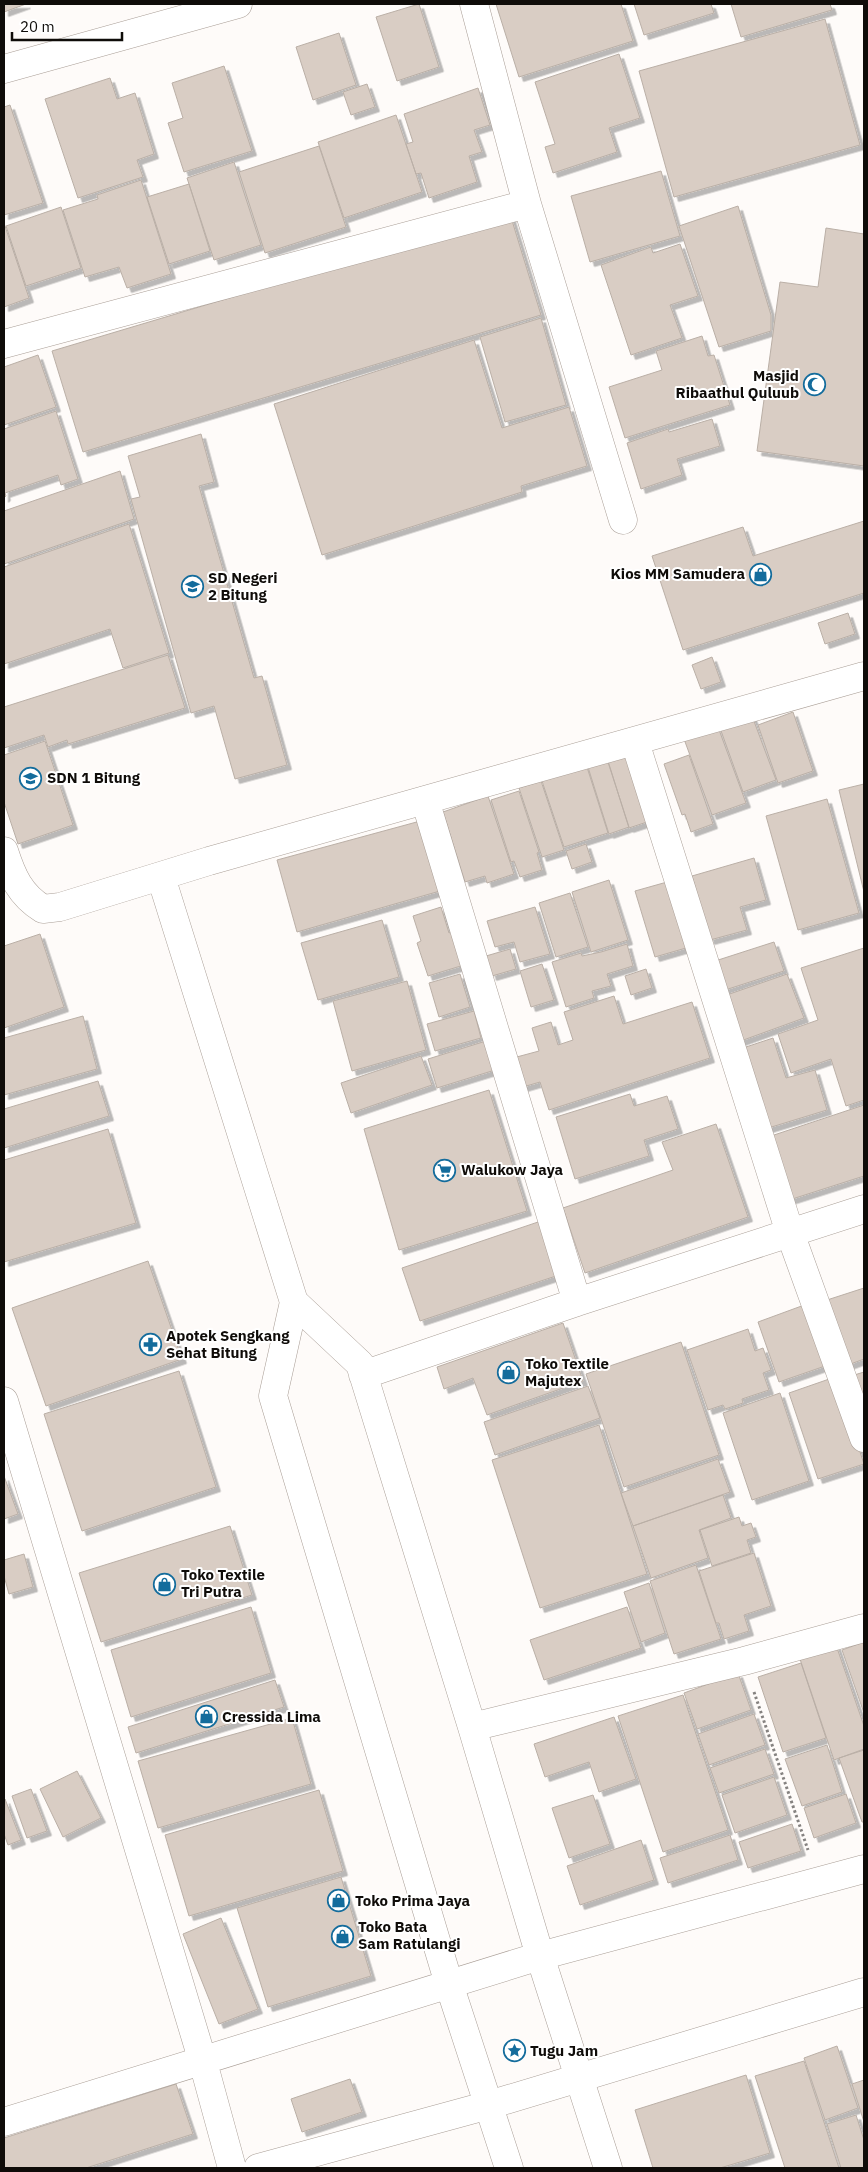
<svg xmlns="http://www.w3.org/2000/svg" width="868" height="2172" font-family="'IBM Plex Sans',sans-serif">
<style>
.building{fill:#d9cdc4;stroke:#baafa6;filter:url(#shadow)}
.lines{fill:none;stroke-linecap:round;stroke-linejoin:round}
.minor-casing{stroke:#aa9f97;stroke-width:29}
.path{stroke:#858280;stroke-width:3;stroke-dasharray:2.5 2.5;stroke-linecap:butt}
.minor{stroke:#fff;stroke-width:28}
.labels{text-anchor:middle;stroke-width:4;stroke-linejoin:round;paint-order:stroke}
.poi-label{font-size:15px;font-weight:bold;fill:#0f0c09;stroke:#fff;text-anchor:start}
</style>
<defs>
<filter id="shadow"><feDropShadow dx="4.5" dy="4.5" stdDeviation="0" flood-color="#0004"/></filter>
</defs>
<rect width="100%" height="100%" fill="#fefbf9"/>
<path class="building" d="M4 4H26L4 12Z
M419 4 439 67 397 81 376 17Z
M496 4H621L633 41 519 77Z
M634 4H711L714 13 644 35Z
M731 4H830L832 10 741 37Z
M825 19 860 145 674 197 639 71Z
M339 33 356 85 313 100 296 47Z
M619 54 640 118 609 128 617 152 553 173 545 147 555 144 535 82Z
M224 66 252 151 184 172 168 123 183 118 172 83Z
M110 78 117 99 135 93 154 154 137 160 143 177 78 198 45 99Z
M367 84 375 107 351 115 343 92Z
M478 88 490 125 474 130 482 152 469 156 477 182 429 198 421 173 416 174 406 144 413 142 404 114Z
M10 105 43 203 4 215V107Z
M396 115 422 192 344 218 318 142Z
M319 146 346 227 265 253 239 172Z
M234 162 261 245 214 260 187 178Z
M661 171 680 236 590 262 571 196Z
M141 180 171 274 127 288 119 267 85 277 63 210 98 199 97 195Z
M189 184 210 251 169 264 147 197Z
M738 206 771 315V331L719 347 679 226Z
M61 207 81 268 26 286 6 226Z
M510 214 541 315 83 452 52 351Z
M4 223 29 298 4 307Z
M826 228 864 234V466L757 451 780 282 818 287Z
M680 244 698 296 670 305 682 338 631 355 601 265 651 247 653 253Z
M541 318 566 405 505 422 480 337Z
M702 336 708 356 714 355 730 405 625 438 609 387 662 370 656 351Z
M474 340 502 428 569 407 587 466 521 486 522 492 322 555 274 404Z
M38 355 56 407 4 425V367Z
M56 411 78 479 61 485 58 475 5 493 6 496 4 498V429Z
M712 419 720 446 677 459 682 475 641 489 627 443 668 429 669 432Z
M201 434 214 482 199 486 254 678 262 676 287 765 235 779 214 706 191 713 131 499 140 497 128 456Z
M120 471 134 519 4 564V511Z
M864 521V593L683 650 652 556 743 527 753 556Z
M129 524 169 653 123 668 110 629 4 664V567Z
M848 613 855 634 825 644 818 623Z
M168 655 185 708 68 744 67 740 48 747 44 735 4 748V707Z
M712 657 721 682 701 689 692 665Z
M793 712 813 771 778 783 758 725Z
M752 716 776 780 743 792 720 728Z
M718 727 746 803 712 815 684 739Z
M45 741 73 825 18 844 4 802V755Z
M632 754 653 820 629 828 608 761Z
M689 755 713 824 691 832 685 814 682 815 664 764Z
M607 759 629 827 609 834 587 764Z
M586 764 608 833 564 847 541 778Z
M541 781 564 850 542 857 519 788Z
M864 784V892L839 790Z
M519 791 539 852 537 853 542 870 520 877 514 861 511 862 491 800Z
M488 796 514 874 487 883 485 876 465 882 443 812Z
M827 799 859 913 798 930 766 816Z
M424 820 447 889 297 932 277 860Z
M586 844 592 862 572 869 566 851Z
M754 858 766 900 740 907 747 930 710 940 692 876Z
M609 880 628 940 591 952 572 892Z
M667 882 686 948 655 957 635 891Z
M570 893 588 947 556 957 539 903Z
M441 907 449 933 453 931 464 965 428 976 417 943 421 941 413 916Z
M535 907 550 954 520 962 514 942 495 947 487 921Z
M382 920 399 977 318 1000 301 943Z
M40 934 64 1007 4 1028V946Z
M774 942 784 971 722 991 712 962Z
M627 944 633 966 607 974 611 986 592 991 594 998 566 1007 552 962 581 953 582 956 601 952Z
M864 948V1100L846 1106 831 1059 791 1073 778 1034 818 1020 801 968Z
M510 949 516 969 492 976 486 956Z
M542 964 554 1000 531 1007 520 971Z
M646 969 652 988 631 995 625 976Z
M460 974 470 1007 439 1017 429 983Z
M787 974 804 1018 738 1042 721 997Z
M407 981 426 1050 352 1071 333 1001Z
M614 996 623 1024 692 1002 710 1058 549 1110 540 1082 523 1087 513 1058 539 1051 532 1028 551 1022 558 1045 573 1040 564 1012Z
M474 1011 481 1038 435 1051 427 1024Z
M83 1016 97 1069 4 1095V1038Z
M773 1038 786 1078 815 1070 827 1110 765 1129 740 1049Z
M486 1041 495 1070 437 1088 428 1059Z
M421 1056 432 1085 351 1113 341 1083Z
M98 1081 109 1116 4 1148V1109Z
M489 1090 527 1211 399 1250 364 1129Z
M630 1094 634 1106 667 1096 678 1129 644 1140 649 1156 575 1179 556 1117Z
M864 1105V1176L786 1201 765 1138Z
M716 1124 748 1217 585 1273 563 1208 673 1170 662 1142Z
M108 1129 136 1223 4 1262V1160Z
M541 1221 559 1275 420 1321 402 1268Z
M148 1261 182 1359 46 1406 12 1308Z
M864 1288V1359L848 1365 827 1300Z
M807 1304 828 1365 779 1382 758 1322Z
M563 1323 583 1381 487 1415 473 1378 444 1389 437 1367Z
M748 1329 755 1351 763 1348 771 1370 763 1373 769 1390 742 1399 743 1403 725 1409 723 1405 708 1410 687 1350Z
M681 1342 719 1455 624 1487 586 1374Z
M179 1371 216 1487 82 1531 44 1414Z
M864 1372V1414L851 1376Z
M835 1377 864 1464 818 1479 789 1393Z
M588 1386 600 1418 495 1455 484 1422Z
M780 1393 809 1481 752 1500 723 1413Z
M599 1425 647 1574 540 1608 492 1460Z
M718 1459 730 1492 633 1526 621 1493Z
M4 1476 18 1514 4 1519Z
M723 1495 731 1518 699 1530 708 1558 651 1578 633 1526Z
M739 1517 742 1526 751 1523 756 1537 747 1540 751 1553 712 1566 700 1530Z
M230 1526 252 1595 101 1642 79 1573Z
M754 1553 771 1606 744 1615 749 1631 724 1639 719 1623H716L699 1571Z
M24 1554 33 1587 9 1594 4 1576V1560Z
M696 1565 721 1639 674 1654 650 1581Z
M649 1583 665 1633 641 1642 624 1592Z
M251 1607 271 1673 131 1717 111 1650Z
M627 1607 641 1648 544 1680 530 1640Z
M864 1642V1713L842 1650Z
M836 1645 864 1726V1749L834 1760 800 1659Z
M801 1663 826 1738 783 1752 758 1677Z
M738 1673 751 1710 697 1729 684 1693Z
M275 1680 284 1707 136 1753 128 1727Z
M683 1695 728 1830 663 1852 618 1716Z
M754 1714 765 1745 709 1765 698 1734Z
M614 1717 636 1779 599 1792 589 1762 545 1777 534 1744Z
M292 1718 311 1784 158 1828 138 1761Z
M827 1745 842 1792 802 1806 785 1759Z
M765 1749 774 1774 719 1793 710 1768Z
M864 1750V1822H862L839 1758Z
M77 1771 101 1818 63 1837 40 1789Z
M774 1777 787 1815 735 1833 722 1795Z
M31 1789 47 1831 27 1838 12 1796Z
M319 1790 343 1871 189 1916 165 1835Z
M846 1794 856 1823 814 1838 804 1808Z
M593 1795 610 1844 569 1858 552 1808Z
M5 1799 21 1840 8 1845 4 1834Z
M792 1824 801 1851 748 1868 739 1842Z
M730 1835 738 1860 668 1883 660 1858Z
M641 1840 654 1880 580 1905 567 1866Z
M341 1877 371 1976 268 2007 237 1908Z
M221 1918 258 2009 219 2024 183 1934Z
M837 2046 858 2108 825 2120 804 2058Z
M804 2061 839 2168H785L755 2076Z
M746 2075 770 2153 720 2168H653L635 2110Z
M350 2079 362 2112 302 2132 291 2099Z
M864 2080V2122L852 2084Z
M176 2084 193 2134 86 2168H4V2138Z
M856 2115 864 2140V2168H841L827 2124Z"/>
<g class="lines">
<defs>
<path id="minor" d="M474 4 527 204 623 520
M4 69 238 4
M4 344 527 204
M635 742 790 1233 864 1438
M425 800 577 1302 864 1209
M4 851C12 876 20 895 43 909L60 907 209 861 864 676
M161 877 294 1302 360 1364 472 1727 540 1956 608 2168
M294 1302 273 1396 449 1984 509 2168
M363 1375 577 1302
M4 1401 203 2062 232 2168
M472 1727 744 1661 864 1628
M4 2122 540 1956 864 1869
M258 2168 489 2105 864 1992"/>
</defs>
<use href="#minor" class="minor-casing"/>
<path class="path" d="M754 1692 808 1850"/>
<use href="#minor" class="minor"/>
</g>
<defs>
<symbol id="mosque-ring" viewBox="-11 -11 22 22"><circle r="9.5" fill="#fff" stroke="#146c9c" stroke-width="1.5"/><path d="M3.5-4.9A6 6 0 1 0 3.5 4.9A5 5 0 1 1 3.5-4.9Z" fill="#146c9c"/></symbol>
<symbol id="shop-ring" viewBox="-11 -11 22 22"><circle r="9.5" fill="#fff" stroke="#146c9c" stroke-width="1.5"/><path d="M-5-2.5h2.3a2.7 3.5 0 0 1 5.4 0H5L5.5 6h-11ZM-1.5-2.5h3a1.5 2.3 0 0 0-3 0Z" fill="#146c9c"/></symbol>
<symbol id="school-ring" viewBox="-11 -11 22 22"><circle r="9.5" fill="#fff" stroke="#146c9c" stroke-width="1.5"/><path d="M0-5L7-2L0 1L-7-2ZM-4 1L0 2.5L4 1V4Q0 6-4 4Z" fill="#146c9c"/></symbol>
<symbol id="supermarket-ring" viewBox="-11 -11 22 22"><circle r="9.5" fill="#fff" stroke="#146c9c" stroke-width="1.5"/><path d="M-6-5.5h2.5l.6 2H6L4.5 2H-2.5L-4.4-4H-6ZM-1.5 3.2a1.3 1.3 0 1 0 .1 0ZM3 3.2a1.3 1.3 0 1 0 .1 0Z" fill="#146c9c"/></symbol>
<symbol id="pharmacy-ring" viewBox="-11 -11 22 22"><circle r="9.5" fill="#fff" stroke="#146c9c" stroke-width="1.5"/><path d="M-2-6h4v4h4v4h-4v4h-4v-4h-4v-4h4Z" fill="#146c9c"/></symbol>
<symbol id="sight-ring" viewBox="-11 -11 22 22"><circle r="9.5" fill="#fff" stroke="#146c9c" stroke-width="1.5"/><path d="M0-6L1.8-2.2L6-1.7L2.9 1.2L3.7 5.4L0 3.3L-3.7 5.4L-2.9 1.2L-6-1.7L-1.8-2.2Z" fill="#146c9c"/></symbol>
</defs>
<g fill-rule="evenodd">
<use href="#mosque-ring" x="802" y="372" width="25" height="25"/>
<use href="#shop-ring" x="748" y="562" width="25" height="25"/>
<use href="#school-ring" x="180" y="574" width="25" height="25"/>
<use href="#school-ring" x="18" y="766" width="25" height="25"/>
<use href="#supermarket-ring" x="432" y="1158" width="25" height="25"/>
<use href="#pharmacy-ring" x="138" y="1332" width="25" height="25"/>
<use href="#shop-ring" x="496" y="1360" width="25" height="25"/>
<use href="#shop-ring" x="152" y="1572" width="25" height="25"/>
<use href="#shop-ring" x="194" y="1704" width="25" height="25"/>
<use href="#shop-ring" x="326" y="1888" width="25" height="25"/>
<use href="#shop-ring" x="330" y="1924" width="25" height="25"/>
<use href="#sight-ring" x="502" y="2038" width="25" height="25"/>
</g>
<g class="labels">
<g class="poi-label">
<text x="799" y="381" text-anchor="end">Masjid<tspan x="799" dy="17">Ribaathul Quluub</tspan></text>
<text x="745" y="579" text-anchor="end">Kios MM Samudera</text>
<text x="208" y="583">SD Negeri<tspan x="208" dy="17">2 Bitung</tspan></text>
<text x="47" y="783">SDN 1 Bitung</text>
<text x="461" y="1175">Walukow Jaya</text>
<text x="166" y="1341">Apotek Sengkang<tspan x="166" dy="17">Sehat Bitung</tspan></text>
<text x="525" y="1369">Toko Textile<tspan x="525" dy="17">Majutex</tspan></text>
<text x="181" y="1580">Toko Textile<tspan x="181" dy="17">Tri Putra</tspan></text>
<text x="222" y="1722">Cressida Lima</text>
<text x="355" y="1906">Toko Prima Jaya</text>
<text x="358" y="1932">Toko Bata<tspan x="358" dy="17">Sam Ratulangi</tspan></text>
<text x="530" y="2056">Tugu Jam</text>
</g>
</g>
<rect width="868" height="2172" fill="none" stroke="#0f0c09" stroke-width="10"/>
<path d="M12 32v8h110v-8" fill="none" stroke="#0f0c09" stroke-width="2.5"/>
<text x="20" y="32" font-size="15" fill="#0f0c09" stroke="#ffffff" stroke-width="4" paint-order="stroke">20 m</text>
</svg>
